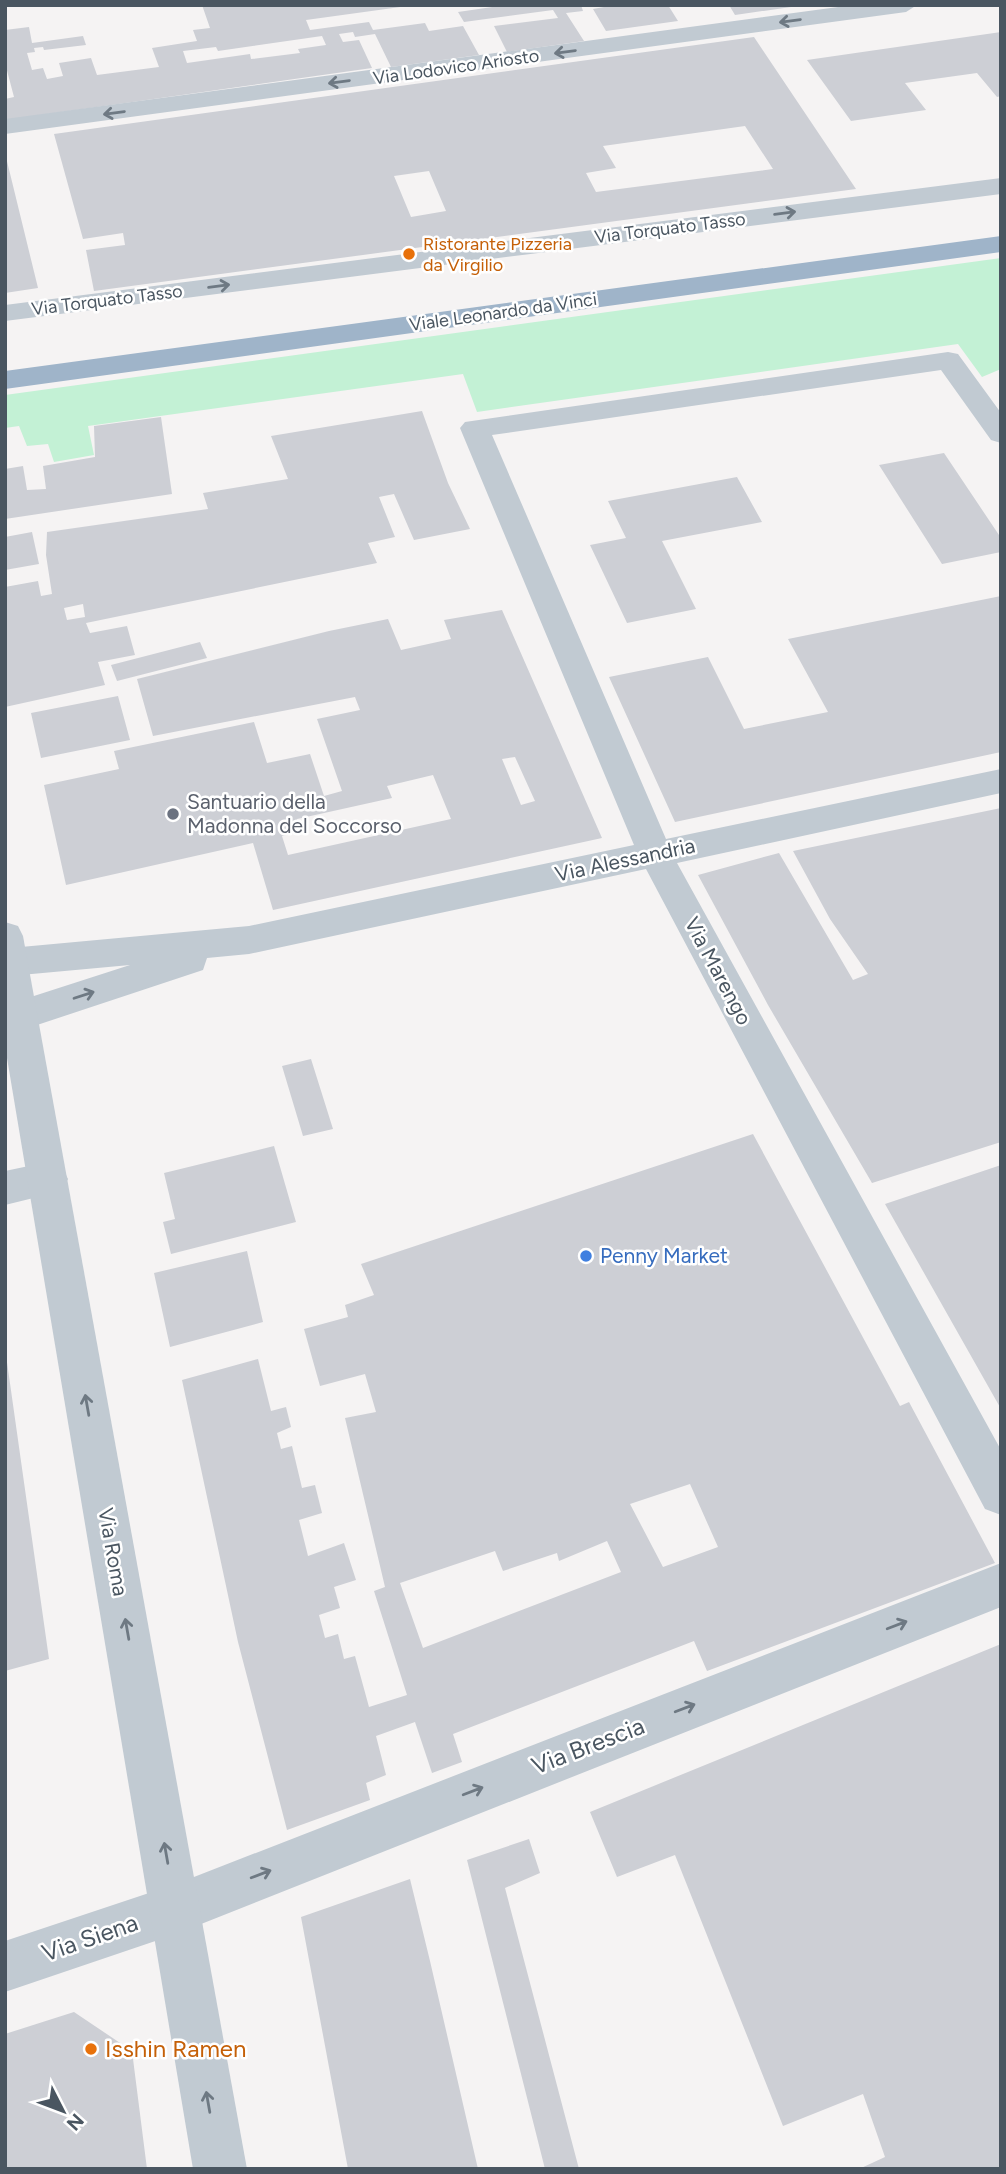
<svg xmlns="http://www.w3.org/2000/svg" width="1006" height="2174" font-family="Figtree,sans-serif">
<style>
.green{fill:#c3f1d5}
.building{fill:#cdcfd5;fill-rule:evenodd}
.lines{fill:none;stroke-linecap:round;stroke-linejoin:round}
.minor{fill:#c1cad2;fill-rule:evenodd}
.tertiary{fill:#c1cad2;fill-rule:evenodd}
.trunk{fill:#9fb4c9;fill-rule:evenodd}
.oneway{stroke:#6e7983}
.food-dot{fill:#e8710a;stroke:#fff;stroke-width:2.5}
.worship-dot{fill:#6b7280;stroke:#fff;stroke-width:2.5}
.shop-dot{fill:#3f7fe0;stroke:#fff;stroke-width:2.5}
.labels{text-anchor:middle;stroke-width:5;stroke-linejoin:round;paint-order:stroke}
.far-street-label{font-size:18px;fill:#4a5661;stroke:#fff}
.far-food-label{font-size:18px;fill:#c56008;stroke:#fff;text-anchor:start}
.worship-label{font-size:21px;fill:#5b616d;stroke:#fff;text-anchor:start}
.street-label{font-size:21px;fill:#4a5661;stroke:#fff}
.shop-label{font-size:21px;fill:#366cbe;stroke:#fff;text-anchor:start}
.near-street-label{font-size:24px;fill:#4a5661;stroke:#fff}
.near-food-label{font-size:24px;fill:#c56008;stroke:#fff;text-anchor:start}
</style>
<rect width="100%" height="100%" fill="#f5f3f3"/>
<path class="green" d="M1001 258V369L982 377 958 344 477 412 463 374 88 426 94 455 54 462 48 444 27 446 19 426 5 428V395Z"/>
<path class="building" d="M202 5H415L306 20 310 30 369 22 373 30 425 23 429 31 463 26 479 55 391 67 375 34 355 37 353 32 339 34 343 42 359 40 372 68 5 120V99L14 97 5 63V30L29 27 32 43 83 36 86 45 44 50 43 47 34 48 35 52 27 53 32 70 43 68 47 79 63 76 59 63 91 58 97 75 159 67 152 48 197 41 193 30 210 28ZM322 36 326 45 298 49 300 53 251 59 250 54 187 63 183 51 216 47 218 51Z
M506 5H581L583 11 566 13 584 41 507 52 494 26 558 18 553 10 464 22 458 12Z
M615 5H668L678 21 606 31 593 9Z
M729 5H791V7L735 15Z
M1001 32V96L997 97 977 73 905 83 926 110 851 121 807 60Z
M754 37 856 189 94 291 86 250 125 245 123 233 83 239 54 134ZM745 126 773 169 596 192 586 173 616 168 603 146ZM429 171 446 211 411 217 394 176Z
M5 153 38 288 5 293Z
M422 411 448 483 470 529 414 540 394 494 379 497 395 537 368 543 377 563 86 623 90 633 127 626 135 655 98 662 105 685 5 707V587L38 581 41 596 52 594 46 555 47 532 208 509 203 493 288 479 271 436ZM83 604 85 617 67 620 64 608Z
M161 417 172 494 5 519V469L23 466 27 490 46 489 43 466 95 457 94 426Z
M944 453 1001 538V552L942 564 879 465Z
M737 477 762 522 662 541 696 609 627 623 590 545 626 538 608 501Z
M32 532 39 564 5 570V537Z
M1001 596V752L675 822 609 677 708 657 744 729 828 712 788 639Z
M502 610 602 838 273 910 253 843 66 885 44 785 119 769 114 751 254 722 267 763 310 754 324 796 342 791 317 719 360 710 355 697 153 736 137 679 329 631 388 619 401 650 451 639 444 620ZM515 757 535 801 521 805 502 759ZM433 775 451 819 288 855 282 836 301 832 297 819 392 798 387 786Z
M200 642 207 658 117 681 111 665Z
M118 696 130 740 41 758 31 713Z
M1001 808V1142L872 1183 768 1005 698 875 779 853 853 980 868 974 830 919 793 851Z
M311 1059 333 1129 303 1136 282 1066Z
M753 1134 900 1406 909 1402 995 1563 707 1671 694 1641 453 1734 462 1762 432 1773 415 1722 376 1736 386 1775 366 1783 370 1800 287 1830 238 1642 182 1380 258 1359 271 1411 286 1407 291 1427 277 1433 281 1449 292 1446 302 1488 315 1485 322 1513 299 1520 308 1556 344 1543 356 1580 334 1587 340 1608 319 1615 325 1638 338 1634 344 1659 355 1656 369 1707 407 1695 374 1591 385 1587 345 1418 376 1412 365 1374 320 1386 304 1329 348 1317 345 1305 374 1295 361 1264ZM690 1484 718 1547 663 1567 630 1504ZM607 1541 621 1572 423 1648 400 1583 495 1551 503 1571 557 1553 559 1561Z
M274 1146 296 1222 171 1254 163 1222 175 1219 164 1173Z
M1001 1165V1409L885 1204Z
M247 1251 263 1322 170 1347 154 1273Z
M5 1348 49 1659 5 1671Z
M1001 1644V2169H859L885 2157 863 2094 783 2126 675 1855 617 1877 590 1812Z
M529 1839 540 1873 505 1888 579 2169H545L467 1860Z
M410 1879 430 1961 478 2169H348L301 1917Z
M74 2012 132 2051 147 2169H5V2034Z"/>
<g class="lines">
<path class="minor" d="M853 5H917L906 12 5 134V119Z
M1001 178V194L5 321V305Z
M948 352 958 354 1001 413V443L991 440 941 370 492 435 666 839 1001 769V793L677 863 1001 1450V1515L985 1509 646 869 249 954 207 958 203 970 19 1031 5 1026 6 1005 130 965 10 976 5 975V949L10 948 249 926 634 845 460 428 465 422Z
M48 1162 62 1167 68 1179 62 1191 5 1205V1171Z
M1001 1563V1607L176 1934 5 1992V1941L176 1884Z"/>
<path class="tertiary" d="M5 922 18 926 23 936 247 2169H193L5 1046Z"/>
<path class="trunk" d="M1001 236V252L5 389V371Z"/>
</g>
<defs><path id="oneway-shaft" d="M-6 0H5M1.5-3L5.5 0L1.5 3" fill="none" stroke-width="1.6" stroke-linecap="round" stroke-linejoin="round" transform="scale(1.75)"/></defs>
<g class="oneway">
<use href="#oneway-shaft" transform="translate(790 21) rotate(172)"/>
<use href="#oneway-shaft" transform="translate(565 52) rotate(172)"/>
<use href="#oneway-shaft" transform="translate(339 82) rotate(172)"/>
<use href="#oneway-shaft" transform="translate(114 113) rotate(172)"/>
<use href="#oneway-shaft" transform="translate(785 213) rotate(-7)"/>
<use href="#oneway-shaft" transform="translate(219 286) rotate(-7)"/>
<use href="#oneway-shaft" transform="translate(84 995) rotate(-18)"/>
<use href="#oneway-shaft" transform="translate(87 1405) rotate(-100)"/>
<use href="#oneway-shaft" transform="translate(897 1625) rotate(-21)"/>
<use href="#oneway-shaft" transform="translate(127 1629) rotate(-100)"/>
<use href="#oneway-shaft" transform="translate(685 1708) rotate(-21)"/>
<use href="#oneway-shaft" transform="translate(473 1791) rotate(-21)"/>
<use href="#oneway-shaft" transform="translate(166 1853) rotate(-100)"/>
<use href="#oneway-shaft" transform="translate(261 1874) rotate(-21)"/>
<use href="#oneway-shaft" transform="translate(208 2102) rotate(-100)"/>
</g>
<g class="food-dot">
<circle cx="409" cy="254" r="7"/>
<circle cx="91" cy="2049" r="7"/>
</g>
<circle class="worship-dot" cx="173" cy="814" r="7"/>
<circle class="shop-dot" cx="586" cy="1256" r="7"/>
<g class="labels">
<g class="far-street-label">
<text transform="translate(456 67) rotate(-8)" y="6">Via Lodovico Ariosto</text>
<text transform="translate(670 228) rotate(-7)" y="6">Via Torquato Tasso</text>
<text transform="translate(107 300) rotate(-7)" y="6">Via Torquato Tasso</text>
<text transform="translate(503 312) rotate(-8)" y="6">Viale Leonardo da Vinci</text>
</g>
<g class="far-food-label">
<text x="423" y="250">Ristorante Pizzeria<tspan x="423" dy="21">da Virgilio</tspan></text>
</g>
<g class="worship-label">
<text x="187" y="809">Santuario della<tspan x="187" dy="24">Madonna del Soccorso</tspan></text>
</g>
<g class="street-label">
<text transform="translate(625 860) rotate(-12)" y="7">Via Alessandria</text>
<text transform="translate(718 971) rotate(62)" y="7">Via Marengo</text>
<text transform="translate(113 1552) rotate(80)" y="7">Via Roma</text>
</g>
<g class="shop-label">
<text x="600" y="1263">Penny Market</text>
</g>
<g class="near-street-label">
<text transform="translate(588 1746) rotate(-21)" y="8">Via Brescia</text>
<text transform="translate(90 1938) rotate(-19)" y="8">Via Siena</text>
</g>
<g class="near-food-label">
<text x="105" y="2057">Isshin Ramen</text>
</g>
</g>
<rect width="1006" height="2174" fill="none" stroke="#4a5661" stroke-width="14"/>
<g transform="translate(63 2111) rotate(132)" stroke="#ffffff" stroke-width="5" paint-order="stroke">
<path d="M0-5L12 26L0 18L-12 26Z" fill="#4a5661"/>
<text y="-10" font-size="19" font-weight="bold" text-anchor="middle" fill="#4a5661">N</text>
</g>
</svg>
